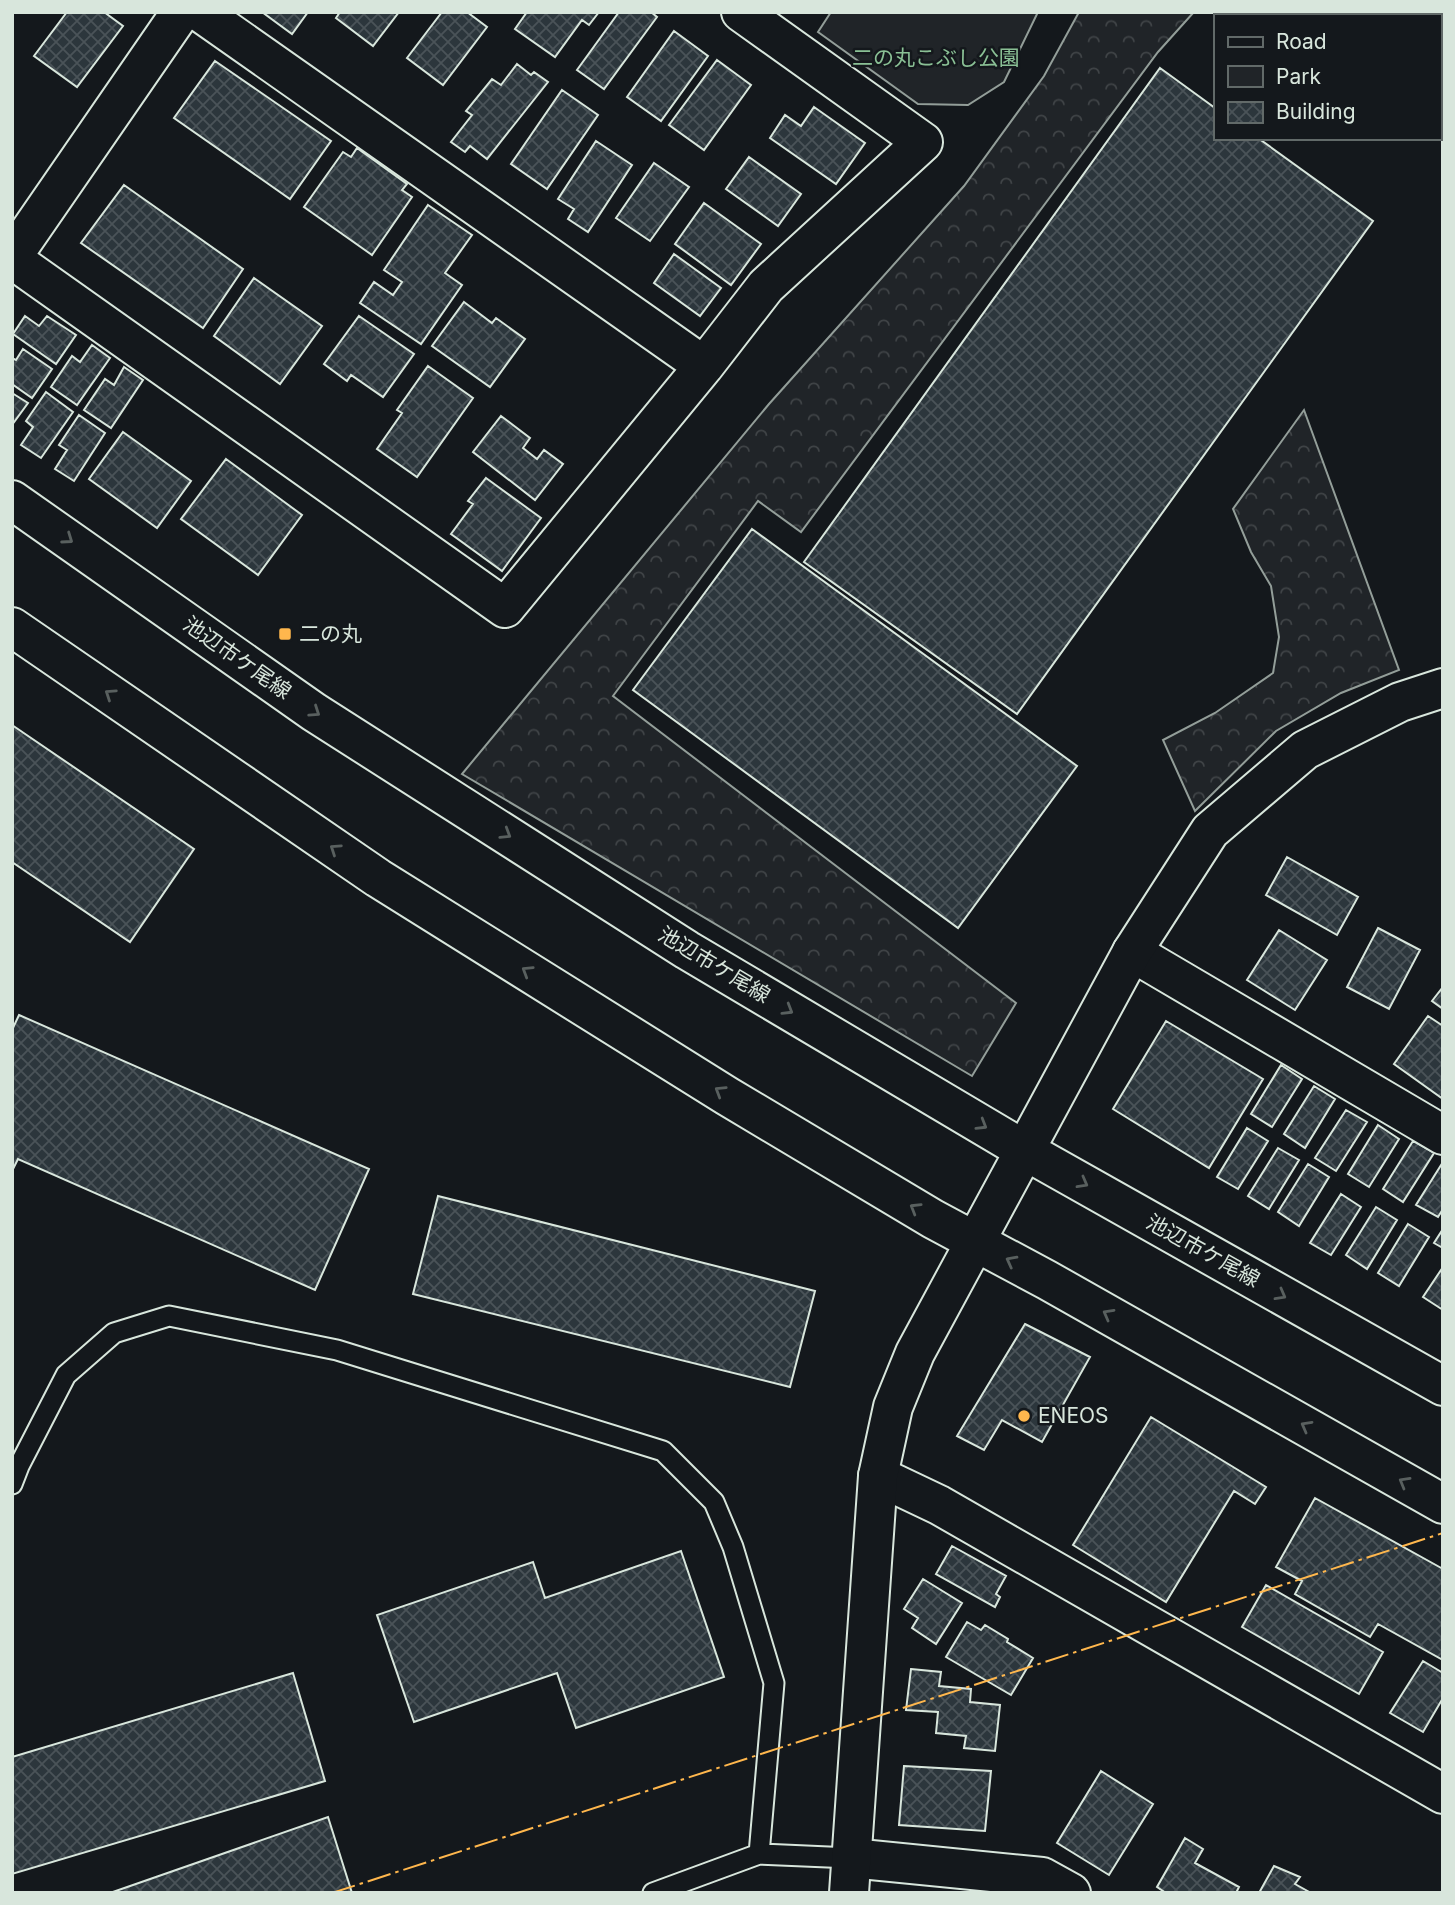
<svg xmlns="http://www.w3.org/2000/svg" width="1455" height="1905" font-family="Inter,'Noto Sans JP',sans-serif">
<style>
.forest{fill:url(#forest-crowns);stroke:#939e99;stroke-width:2}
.park{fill:#202428;stroke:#939e99;stroke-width:2}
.parking{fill:#24282b;stroke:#939e99;stroke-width:2}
.building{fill:url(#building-cross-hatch);stroke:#d8e6dc;stroke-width:2}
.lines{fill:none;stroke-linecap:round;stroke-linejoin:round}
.service-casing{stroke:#d8e6dc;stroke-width:23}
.minor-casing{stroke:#d8e6dc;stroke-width:42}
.tertiary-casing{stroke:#d8e6dc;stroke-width:42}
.service{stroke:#14181c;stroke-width:19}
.minor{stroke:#14181c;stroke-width:38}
.tertiary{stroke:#14181c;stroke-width:38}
.power{stroke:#ffb74d;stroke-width:2;stroke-dasharray:24 5 3.5 5;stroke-linecap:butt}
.oneway{stroke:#59605f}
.poi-dot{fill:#ffb74d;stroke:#14181c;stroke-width:2.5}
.labels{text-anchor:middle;stroke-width:5;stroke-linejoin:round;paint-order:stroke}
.park-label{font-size:21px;fill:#8ac095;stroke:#14181c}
.poi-label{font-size:21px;fill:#d8e6dc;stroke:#14181c;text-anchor:start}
.street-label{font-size:21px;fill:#d8e6dc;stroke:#14181c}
</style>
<defs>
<pattern id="forest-crowns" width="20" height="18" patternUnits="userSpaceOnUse" patternTransform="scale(1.75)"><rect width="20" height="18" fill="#202428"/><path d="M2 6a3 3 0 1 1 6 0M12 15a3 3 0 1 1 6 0" fill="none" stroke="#404447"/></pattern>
<pattern id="building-cross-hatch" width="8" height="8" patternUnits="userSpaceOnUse" patternTransform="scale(1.75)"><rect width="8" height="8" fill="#2c363c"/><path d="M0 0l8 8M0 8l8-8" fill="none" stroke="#4a5358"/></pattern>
</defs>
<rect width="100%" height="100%" fill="#14181c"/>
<path class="forest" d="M1079 12H1194L1158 52 801 532 758 501 613 696 1016 1003 972 1076 462 774 769 404 964 186 1044 76Z
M1304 410 1399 670 1341 693 1276 731 1195 811 1163 740 1215 713 1273 673 1279 637 1271 586 1251 552 1233 509Z"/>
<path class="park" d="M831 12H1038L1004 82 968 105 918 104 818 32Z"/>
<path class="parking" d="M1344 12H1443V47L1439 46V16H1354Z"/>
<path class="building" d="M67 12H104L123 26 77 87 34 56Z
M262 12H308L292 34Z
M340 12H399L373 46 336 18Z
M442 12H467L487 27 443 85 407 58Z
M527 12H599L589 25 582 20 555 57 515 29Z
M619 12H651L657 17 604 89 577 70Z
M674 31 708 56 661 121 627 97Z
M717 60 751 85 704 150 669 125Z
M215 61 331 141 290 199 174 118Z
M517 64 531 75 534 72 548 82 487 159 470 146 465 152 451 142 472 115 466 111 492 79 501 85Z
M1160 68 1215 108V138H1258L1373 221 1017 714 804 562Z
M562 90 598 115 547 189 511 164Z
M814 107 865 143 836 184 770 138 785 115 801 126Z
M596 141 632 165 588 232 568 219 574 209 558 199Z
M357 148 407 184 402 190 412 197 372 255 304 207 343 152 351 157Z
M749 157 801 194 778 226 726 189Z
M654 163 689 187 650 241 616 218Z
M124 185 243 269 203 328 81 243Z
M704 203 761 244 731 285 675 244Z
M428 205 472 235 445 273 462 285 421 344 360 303 374 282 393 295 402 282 384 270Z
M674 254 721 288 700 316 654 283Z
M254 278 322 326 280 384 214 336Z
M464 302 492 323 496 318 525 339 490 387 432 346Z
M25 316 39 326 47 316 76 335 56 364 13 334Z
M359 316 414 354 383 397 351 375 347 381 324 364Z
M92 345 110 358 77 405 51 387 72 356 80 362Z
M23 349 52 369 32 398 12 384V358L16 360Z
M428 366 473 398 417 477 377 449 402 413 397 410Z
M124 367 143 380 111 428 84 410 105 379 114 385Z
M46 392 73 412 41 458 21 445 33 427 26 421Z
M12 393 28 403 12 425Z
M79 415 105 433 74 481 55 469 67 450 59 445Z
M501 416 530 438 523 448 537 459 544 450 563 464 535 500 473 452Z
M123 432 191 481 157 528 89 479Z
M226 459 302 515 258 575 181 519Z
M486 478 541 518 502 571 451 534 473 504 468 501Z
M752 529 1077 766 958 928 633 690Z
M12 725 194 849 130 942 12 862Z
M1287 857 1358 897 1337 935 1266 895Z
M1378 928 1420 950 1389 1009 1347 987Z
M1279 930 1327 960 1295 1010 1247 980Z
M1443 987V1009L1432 1001Z
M19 1015 369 1169 315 1290 18 1159 12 1171V1030Z
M1428 1016 1443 1026V1099L1394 1064Z
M1166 1021 1263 1079 1209 1168 1113 1109Z
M1281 1065 1302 1079 1272 1127 1251 1114Z
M1314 1086 1335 1099 1305 1148 1284 1134Z
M1346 1110 1367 1122 1336 1171 1315 1158Z
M1378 1125 1399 1139 1369 1187 1348 1174Z
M1247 1128 1268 1141 1238 1189 1217 1177Z
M1413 1141 1434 1153 1403 1202 1383 1189Z
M1278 1148 1299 1160 1269 1209 1248 1196Z
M1443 1162V1209L1438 1217 1416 1205Z
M1308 1164 1329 1177 1299 1226 1278 1212Z
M1341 1194 1361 1207 1331 1255 1310 1243Z
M438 1196 815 1291 790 1387 413 1294Z
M1376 1207 1397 1220 1367 1269 1346 1255Z
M1408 1224 1429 1237 1399 1286 1378 1273Z
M1443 1229V1248L1434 1243Z
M1443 1267V1310L1423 1297Z
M1025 1324 1090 1357 1042 1442 1002 1420 984 1450 957 1436Z
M1151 1417 1266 1487 1255 1504 1234 1491 1166 1602 1073 1545Z
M1315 1498 1443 1569V1660L1378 1624 1370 1637 1295 1594 1302 1581 1276 1567Z
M952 1546 1006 1576 996 1594 1000 1597 995 1607 936 1574Z
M681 1551 724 1677 576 1728 557 1673 414 1722 377 1615 533 1562 545 1598Z
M923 1579 962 1603 936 1644 912 1628 918 1618 904 1609Z
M1266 1585 1383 1652 1359 1694 1242 1627Z
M967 1622 981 1630 985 1625 1008 1639 1007 1642 1033 1658 1011 1695 946 1657Z
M1423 1661 1443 1673V1698L1423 1732 1390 1713Z
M911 1669 941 1672 939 1686 971 1689 970 1702 1000 1705 995 1751 964 1748 966 1736 936 1733 938 1712 906 1710Z
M293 1673 325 1781 12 1874V1757Z
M904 1766 991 1771 985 1831 899 1825Z
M1101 1771 1153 1804 1109 1875 1057 1843Z
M328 1817 352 1893H110Z
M1185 1838 1203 1849 1195 1863 1239 1887 1236 1893H1166L1157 1887Z
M1274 1866 1300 1877 1295 1884 1311 1893H1259Z"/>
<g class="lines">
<defs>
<path id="service" d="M12 1484 19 1466 66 1375 114 1333 169 1316 337 1350 663 1451 714 1502 733 1547 774 1683 759 1854 653 1893
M759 1854 851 1858"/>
<path id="minor" d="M200 12 704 366
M12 257 181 12
M12 259 505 608 704 366 766 286 923 142 741 12
M1132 952 1443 1135
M878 1476 939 1505 1443 1794
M851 1858 1042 1877 1071 1893"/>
<path id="tertiary" d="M12 500 314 712 687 950 1024 1150 1443 1386
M12 627 378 878 727 1096 933 1219 1047 1280 1443 1504
M849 1893 878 1476 893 1407 915 1353 1132 952 1210 831 1305 750 1400 702 1443 688"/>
</defs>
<use href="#service" class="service-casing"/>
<use href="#minor" class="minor-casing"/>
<use href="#tertiary" class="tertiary-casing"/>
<use href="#service" class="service"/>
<use href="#minor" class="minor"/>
<use href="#tertiary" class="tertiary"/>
<path class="power" d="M332 1893 1443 1533"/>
</g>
<defs><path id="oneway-chevron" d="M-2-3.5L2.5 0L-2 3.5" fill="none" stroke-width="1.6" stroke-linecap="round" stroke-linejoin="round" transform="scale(1.75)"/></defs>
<g class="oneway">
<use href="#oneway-chevron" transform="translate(68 539) rotate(35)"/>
<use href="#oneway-chevron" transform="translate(110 694) rotate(-146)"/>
<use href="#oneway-chevron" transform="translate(315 712) rotate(34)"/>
<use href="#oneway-chevron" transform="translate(506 834) rotate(32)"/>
<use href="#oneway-chevron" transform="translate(335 849) rotate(-146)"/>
<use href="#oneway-chevron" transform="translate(527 971) rotate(-148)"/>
<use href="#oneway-chevron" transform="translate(788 1010) rotate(31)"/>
<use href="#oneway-chevron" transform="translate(720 1091) rotate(-148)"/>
<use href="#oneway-chevron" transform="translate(982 1125) rotate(31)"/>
<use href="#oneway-chevron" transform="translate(1083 1183) rotate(29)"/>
<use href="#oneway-chevron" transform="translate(915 1208) rotate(-149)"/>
<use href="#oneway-chevron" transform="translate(1011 1261) rotate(-152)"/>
<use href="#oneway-chevron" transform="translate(1281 1295) rotate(29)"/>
<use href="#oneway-chevron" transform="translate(1108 1314) rotate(-151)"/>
<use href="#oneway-chevron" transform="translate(1306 1426) rotate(-151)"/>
<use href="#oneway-chevron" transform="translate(1404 1482) rotate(-150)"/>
</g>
<g class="poi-dot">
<rect x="278" y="627" width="14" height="14" rx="3.5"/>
<circle cx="1024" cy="1416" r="7"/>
</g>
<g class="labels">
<g class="park-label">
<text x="936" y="65">二の丸こぶし公園</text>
</g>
<g class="poi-label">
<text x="299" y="641">二の丸</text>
<text x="1038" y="1423">ENEOS</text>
</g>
<g class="street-label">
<text transform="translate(237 658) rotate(35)" y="7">池辺市ケ尾線</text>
<text transform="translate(714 965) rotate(31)" y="7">池辺市ケ尾線</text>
<text transform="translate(1203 1251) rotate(29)" y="7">池辺市ケ尾線</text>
</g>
</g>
<rect width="1455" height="1905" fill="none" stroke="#d8e6dc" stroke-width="28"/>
<rect x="1214" y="14" width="228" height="126" fill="#14181c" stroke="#626a69" stroke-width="2"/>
<rect x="1228" y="37" width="35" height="10" fill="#14181c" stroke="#626a69" stroke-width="2"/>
<text x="1276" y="49" font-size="21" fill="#d8e6dc">Road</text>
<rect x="1228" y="66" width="35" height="21" fill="#202428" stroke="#626a69" stroke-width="2"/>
<text x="1276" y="84" font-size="21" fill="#d8e6dc">Park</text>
<rect x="1228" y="102" width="35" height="21" fill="url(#building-cross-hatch)" stroke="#626a69" stroke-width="2"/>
<text x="1276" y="119" font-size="21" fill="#d8e6dc">Building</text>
</svg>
